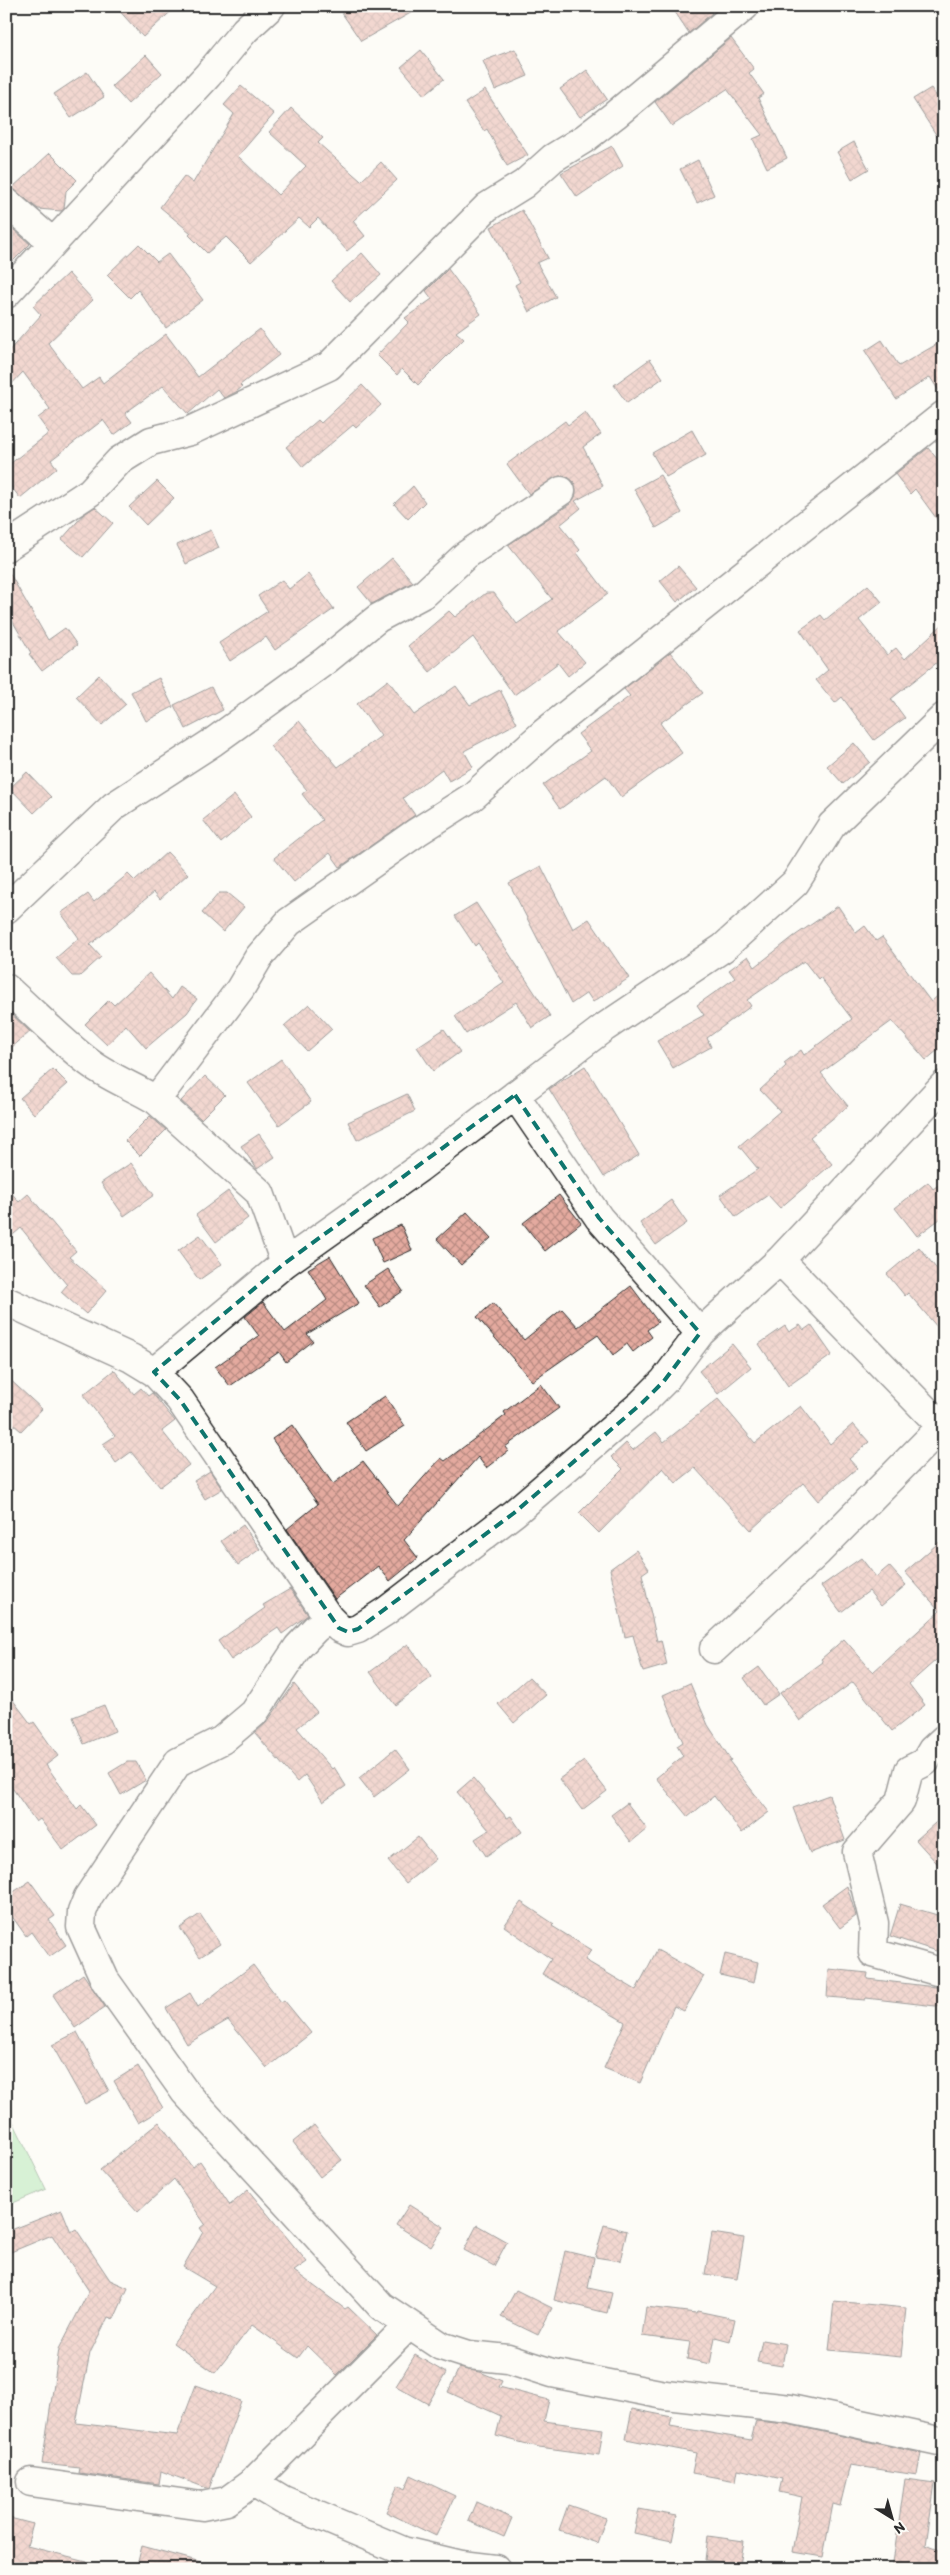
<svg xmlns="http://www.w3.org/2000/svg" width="950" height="2575" font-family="Itim,sans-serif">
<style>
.park{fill:#a8e4aa;stroke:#6a886a}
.building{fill:url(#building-cross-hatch);stroke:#2b2b2b}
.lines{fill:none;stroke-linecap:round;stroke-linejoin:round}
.minor-casing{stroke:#2b2b2b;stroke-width:31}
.minor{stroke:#fdfcf7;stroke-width:28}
.marked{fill:none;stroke:#0f766e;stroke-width:4;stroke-dasharray:10 6;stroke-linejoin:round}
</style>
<defs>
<pattern id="building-cross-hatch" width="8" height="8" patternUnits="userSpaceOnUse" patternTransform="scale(1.25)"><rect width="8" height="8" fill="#e4aa9f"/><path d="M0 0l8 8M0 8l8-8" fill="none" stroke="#b98b82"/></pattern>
</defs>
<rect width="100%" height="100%" fill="#fdfcf7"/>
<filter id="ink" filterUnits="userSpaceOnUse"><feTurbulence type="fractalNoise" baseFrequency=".02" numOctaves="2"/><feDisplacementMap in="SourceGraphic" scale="10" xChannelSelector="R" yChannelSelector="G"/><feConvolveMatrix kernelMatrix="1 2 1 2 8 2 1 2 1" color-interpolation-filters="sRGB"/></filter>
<g filter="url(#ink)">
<path class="park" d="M6 2107 46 2189 6 2206Z"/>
<path class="building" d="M115 6H177L143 37Z
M337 6H423L361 41Z
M671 6H707L712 13 689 33Z
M731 38 754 69 749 73 764 94 758 98 787 158 767 168 753 139 762 135 727 89 672 126 655 102Z
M515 49 528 76 495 90 483 61Z
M421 50 444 79 424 95 401 67Z
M146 55 162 73 128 104 112 86Z
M587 70 607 99 580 117 560 89Z
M87 72 104 97 71 118 54 94Z
M241 86 274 114 238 156 278 195 306 166 269 132 291 108 323 138 318 143 361 181 381 162 397 180 353 221 365 236 347 251 318 218 309 227 299 218 251 262 226 237 207 253 189 235 191 233 160 207 184 176 193 183 234 114 224 105Z
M931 88 944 107V147L913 99Z
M485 90 528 155 507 166 487 129 484 131 465 103Z
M854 142 869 169 852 179 837 152Z
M612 146 623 166 577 197 561 173Z
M50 153 77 180 66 191 64 209 61 211 38 209 12 188Z
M698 160 714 195 697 203 680 169Z
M522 210 548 258 537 263 556 297 529 312 515 285 520 282 491 227Z
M6 223 30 244 6 268Z
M139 244 157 262 168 254 203 300 166 328 138 290 130 298 107 275Z
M362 253 381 275 350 302 331 281Z
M448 269 481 314 456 332 464 339 418 385 402 369 397 375 377 355 409 322 405 318 432 299 426 291Z
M68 273 93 300 48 343 82 389 99 377 103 383 166 334 198 377 260 329 279 355 240 385 242 387 236 392 224 398 217 389 188 414 163 386 125 413 132 422 114 435 103 420 51 460 57 468 20 498 6 480V467L49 433 38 418 50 409 23 372 6 390V354L41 315 33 306Z
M882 340 899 366 944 340V399L930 377 896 399 865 351Z
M650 359 663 378 627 403 614 385Z
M362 385 381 405 356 428 353 425 303 467 286 447 318 420 321 423Z
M585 412 601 434 583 447 603 486 575 501 581 508 560 525 580 550 577 553 608 594 558 631 585 662 568 676 558 663 514 695 473 637 430 672 408 646 449 611 455 617 486 593H494L517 624 552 599 508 545 570 504 575 497 576 489 574 482 568 477 559 476 529 494 507 464 565 421 568 425Z
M692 430 706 455 666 477 652 453Z
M928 448 944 467V529L915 489 910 494 895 474Z
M660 475 682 513 656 528 634 489Z
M157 481 174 498 146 525 129 507Z
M413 486 425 502 408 519 394 504Z
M95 507 113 523 83 557 62 539 84 514Z
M211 530 219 548 186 564 177 545Z
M392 558 413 582 372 604 358 587Z
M678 566 696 587 677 602 660 581Z
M6 567 48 640 65 628 77 645 42 671 29 654 31 653 6 610Z
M308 574 334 609 275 650 266 637 230 661 219 643 268 611 258 596 282 580 289 589Z
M868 585 882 602 859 620 887 655 896 648 905 659 944 623V657L891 699 905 718 874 740 842 697 835 703 816 680 828 670 800 630 821 615 825 620Z
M670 652 703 693 660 723 682 753 621 797 606 776 560 809 543 785 591 751 578 734 630 696 624 689Z
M99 675 126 704 102 725 76 697Z
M159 678 173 707 146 721 131 692Z
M388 680 414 715 456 686 470 705 500 690 517 723 464 751 473 767 449 781 442 769 403 798 415 815 340 867 330 853 294 882 274 858 322 820 302 794 307 790 270 746 299 721 338 767 381 736 357 704Z
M211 687 223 710 186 729 174 705Z
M854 743 870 762 843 784 827 766Z
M27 772 51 797 34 813 10 788Z
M234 795 251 817 221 843 203 820Z
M167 852 188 874 160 899 154 892 90 945 101 957 80 976H72L56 958 79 938 61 913 88 894 94 902 128 874 135 881Z
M541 866 573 929 589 919 629 978 593 1002 587 993 571 1004 509 883Z
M219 893H227L244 907 223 932 202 913Z
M476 903 550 1016 532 1028 516 1002 466 1034 455 1016 504 983 478 943 475 946 455 916Z
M838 906 856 933 865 926 876 941 882 937 931 1002 944 990V1045L926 1060 892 1021 821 1073 848 1106 810 1137 832 1164 780 1208 768 1195 736 1217 720 1195 758 1169 739 1146 780 1111 760 1090 786 1066 784 1063 801 1050 804 1055 852 1019 820 977 818 979 804 961 747 1000 751 1006 707 1038 711 1047 673 1068 657 1041 704 1015 697 1005 735 978 729 970 748 956 755 967 793 937Z
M149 973 172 999 180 987 197 999 187 1013 146 1048 126 1025 107 1045 85 1024 109 1000 114 1005Z
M309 1004 332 1029 307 1051 284 1026Z
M6 1009 30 1032 6 1052Z
M444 1029 460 1052 433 1071 417 1047Z
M281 1059 311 1102 279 1125 248 1083Z
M585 1066 639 1155 604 1177 549 1089Z
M53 1069 68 1084 34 1114 20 1098Z
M205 1076 225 1095 201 1119 181 1101Z
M407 1094 415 1111 357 1140 348 1122Z
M150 1116 166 1130 140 1156 125 1141Z
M259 1134 275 1157 257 1169 241 1146Z
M131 1163 154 1195 124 1216 101 1183Z
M944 1181V1216L917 1236 895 1208 928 1182 933 1189Z
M6 1186 19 1202 28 1194 76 1251 69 1257 107 1290 86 1314 61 1292 67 1285 21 1228 6 1241Z
M228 1191 248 1218 216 1242 196 1215Z
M559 1195 581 1223 545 1251 523 1223Z
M671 1200 687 1223 656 1245 640 1223Z
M467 1212 491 1238 461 1265 437 1239Z
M401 1225 412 1250 383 1263 372 1238Z
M200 1235 222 1264 199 1280 178 1251Z
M919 1247 944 1278V1335L908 1293 905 1296 887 1274Z
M330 1256 359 1303 307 1334 313 1341 286 1362 279 1352 230 1386 215 1367 259 1336 245 1317 263 1302 285 1332 327 1300 308 1269Z
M388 1269 403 1291 380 1307 364 1285Z
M631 1286 658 1322 647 1330 652 1337 633 1352 627 1344 613 1355 598 1335 532 1381 477 1317 493 1303 524 1340 562 1309 578 1327Z
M800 1325 804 1330 811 1325 832 1355 788 1386 759 1344 785 1326 789 1332Z
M732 1344 751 1367 718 1394 699 1371Z
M114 1370 134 1394 141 1388 148 1396 152 1393 175 1421 162 1431 189 1465 160 1487 131 1452 116 1463 103 1444 115 1436 83 1395Z
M6 1376 42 1409 21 1431 6 1418Z
M541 1384 559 1408 505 1447 508 1451 486 1468 478 1457 404 1540 418 1558 390 1581 378 1566 335 1599 287 1529 318 1504 272 1439 292 1425 333 1484 363 1461 398 1506 441 1458 445 1461 506 1415 504 1412Z
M385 1396 405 1426 366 1451 346 1422Z
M718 1399 755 1443 801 1406 830 1444 853 1424 869 1442 849 1459 857 1468 818 1501 803 1483 751 1530 695 1468 676 1483 663 1468 599 1533 579 1513 623 1469 611 1457 626 1443 633 1450 656 1432 664 1442Z
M210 1471 222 1489 205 1499 194 1481Z
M243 1525 260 1549 238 1565 221 1541Z
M944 1538V1653L909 1684 925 1705 892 1731 853 1682 800 1721 780 1693 823 1662 821 1659 844 1639 873 1672 940 1611 905 1572Z
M636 1550 649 1569 642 1574 657 1641 661 1640 667 1665 643 1672 633 1635 625 1637 610 1569Z
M861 1558 876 1577 889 1566 906 1585 881 1606 869 1591 841 1612 821 1586Z
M290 1589 308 1615 282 1634 278 1628 231 1660 218 1641 265 1608 263 1605Z
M408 1644 432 1677 395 1705 370 1672Z
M759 1667 779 1694 763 1705 744 1678Z
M529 1677 546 1695 514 1723 498 1704Z
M690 1683 708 1725 731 1760 729 1761 769 1812 742 1833 714 1796 688 1817 656 1778 683 1756 677 1746 683 1742 663 1695Z
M294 1684 317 1712 297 1728 332 1769 334 1767 346 1786 323 1802 305 1775 297 1782 255 1733 267 1722Z
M6 1691 31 1724 34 1722 58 1756 46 1765 77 1809 81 1805 96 1825 63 1850 40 1819 36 1822 6 1779Z
M104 1705 115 1731 84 1744 73 1717Z
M395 1749 410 1769 374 1797 359 1778Z
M584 1761 607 1791 582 1810 559 1779Z
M127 1762H136L146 1780 121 1795 109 1773Z
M473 1778 507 1818 511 1816 522 1832 486 1856 475 1839 489 1830 457 1792Z
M829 1795 845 1840 810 1853 793 1808Z
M627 1803 647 1829 631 1842 611 1815Z
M944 1815V1871L916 1840Z
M418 1837 436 1859 406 1883 388 1861Z
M30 1881 55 1916 49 1920 66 1945 49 1957 31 1932 26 1936 6 1908V1897Z
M847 1886 856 1916 840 1928 822 1904Z
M521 1902 554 1924 552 1926 591 1950 585 1960 636 1990 657 1950 704 1976 684 2011 674 2006 640 2083 604 2068 625 2022 542 1974 551 1959 504 1926Z
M900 1904 944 1917V1927L936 1951 890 1936Z
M200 1914 220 1944 200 1957 180 1928Z
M725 1954 758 1962 754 1983 720 1975Z
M253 1965 281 2002 284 2000 311 2033 267 2068 228 2020 187 2044 166 2008 190 1993 198 2007Z
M829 1969 868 1973 867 1979 944 1988V2007L866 1998 865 2000 827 1997Z
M83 1974 105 2007 75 2028 53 1995Z
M77 2032 109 2091 85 2104 52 2045Z
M138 2066 163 2108 138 2123 114 2081Z
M159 2122 192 2167 200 2161 230 2205 248 2190 307 2262 294 2271 345 2309 348 2307 377 2335 337 2375 307 2346 298 2358 252 2325 215 2373 173 2343 215 2286 183 2267 203 2232 200 2228 205 2224 174 2179 138 2212 100 2170Z
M314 2125 342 2160 320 2177 293 2142Z
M409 2205 444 2227 431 2247 396 2225Z
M62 2210 71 2232 76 2229 110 2280 128 2288 114 2319 108 2317 90 2353 76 2423 177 2435 196 2385 241 2401 209 2489 161 2471 159 2484 79 2473 80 2468 42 2464 59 2349 89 2291 52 2235 6 2254V2232Z
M477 2225 507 2242 494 2266 464 2250Z
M604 2225 627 2231 620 2261 595 2257Z
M712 2233 744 2238 737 2279 705 2274Z
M565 2251 594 2258 588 2288 612 2293 607 2313 554 2300Z
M516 2290 552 2308 538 2335 501 2317Z
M834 2301 906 2308 901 2357 829 2350Z
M646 2307 696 2313 697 2311 735 2319 730 2341 715 2337 710 2364 687 2359 690 2342 642 2336Z
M762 2340 786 2344 782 2366 757 2362Z
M415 2355 446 2373 428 2404 396 2386Z
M459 2368 480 2372 502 2381 499 2387 549 2400 544 2421 603 2429 599 2455 539 2447 496 2436 501 2416 448 2392Z
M632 2409 672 2417 670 2426 751 2440 756 2421 787 2424 921 2453 917 2475 850 2465 840 2506 833 2504 823 2557 792 2552 802 2497 779 2492 782 2479 738 2469 736 2481 692 2473 696 2453 626 2439Z
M411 2475 455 2496 436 2536 386 2512 398 2485 405 2489Z
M905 2479 935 2483 926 2545 944 2552V2569H892Z
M476 2502 512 2518 504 2537 468 2521Z
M568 2505 606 2518 597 2543 559 2530Z
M639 2509 677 2516 672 2541 634 2533Z
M6 2517 33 2524 27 2546 87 2561 86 2569H6Z
M708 2536 744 2541 740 2565 705 2560Z
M142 2546 201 2562 200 2569H136Z"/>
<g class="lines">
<defs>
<path id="minor" d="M6 202 53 243
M6 294 208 75 245 30 271 6
M6 547 90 492 119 461 151 441 190 431 329 366 487 207 524 184 553 158 584 139 615 115 745 6
M6 909 114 806 213 742 325 661 378 618 425 593 466 555 561 491
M6 988C33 1012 58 1038 86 1060 107 1077 133 1086 156 1100L260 1193 285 1263
M515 1095 599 1218 700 1333
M156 1100 240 989 259 957 289 922 417 832 472 797 544 733 944 415
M780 1260 944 1429
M6 1301 131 1358 154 1372 180 1400 329 1618 339 1628 348 1632 358 1629 386 1611 514 1513 642 1403 664 1381 700 1333 780 1260 944 1085
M154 1372 285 1263 419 1168 605 1027 723 948 795 883 832 825 944 717
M329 1618 315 1629 298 1647 254 1713 222 1740 178 1762 88 1897 82 1912 81 1927 105 1980 185 2092 381 2306 441 2346 469 2355 508 2359 552 2373 665 2395 790 2409 944 2442
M714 1649 818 1552 944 1424
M944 1739 932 1750 925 1762 909 1770 901 1801 857 1852 874 1923 873 1953 944 1973
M31 2482 202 2506 227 2501 253 2482 409 2325
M253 2482 283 2500 403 2551 462 2565 496 2569"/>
</defs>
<use href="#minor" class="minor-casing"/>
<use href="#minor" class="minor"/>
</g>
</g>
<path d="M0 0H950V2575H0ZM515 1095 599 1218 700 1333 664 1381 642 1403 514 1513 358 1629 348 1632 339 1628 180 1400 154 1372 285 1263Z" fill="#fdfcf7" fill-opacity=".55" fill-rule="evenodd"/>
<path class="marked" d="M515 1095 599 1218 700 1333 664 1381 642 1403 514 1513 358 1629 348 1632 339 1628 180 1400 154 1372 285 1263Z"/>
<rect width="950" height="2575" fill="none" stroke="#fdfcf7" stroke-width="25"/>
<rect x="12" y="12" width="925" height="2550" fill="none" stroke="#2b2b2b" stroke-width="2" filter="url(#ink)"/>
<g transform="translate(892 2518) rotate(143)" stroke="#fdfcf7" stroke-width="4" paint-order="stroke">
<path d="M0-4L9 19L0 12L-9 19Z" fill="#2b2b2b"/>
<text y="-8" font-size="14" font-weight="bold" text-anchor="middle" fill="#2b2b2b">N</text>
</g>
</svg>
